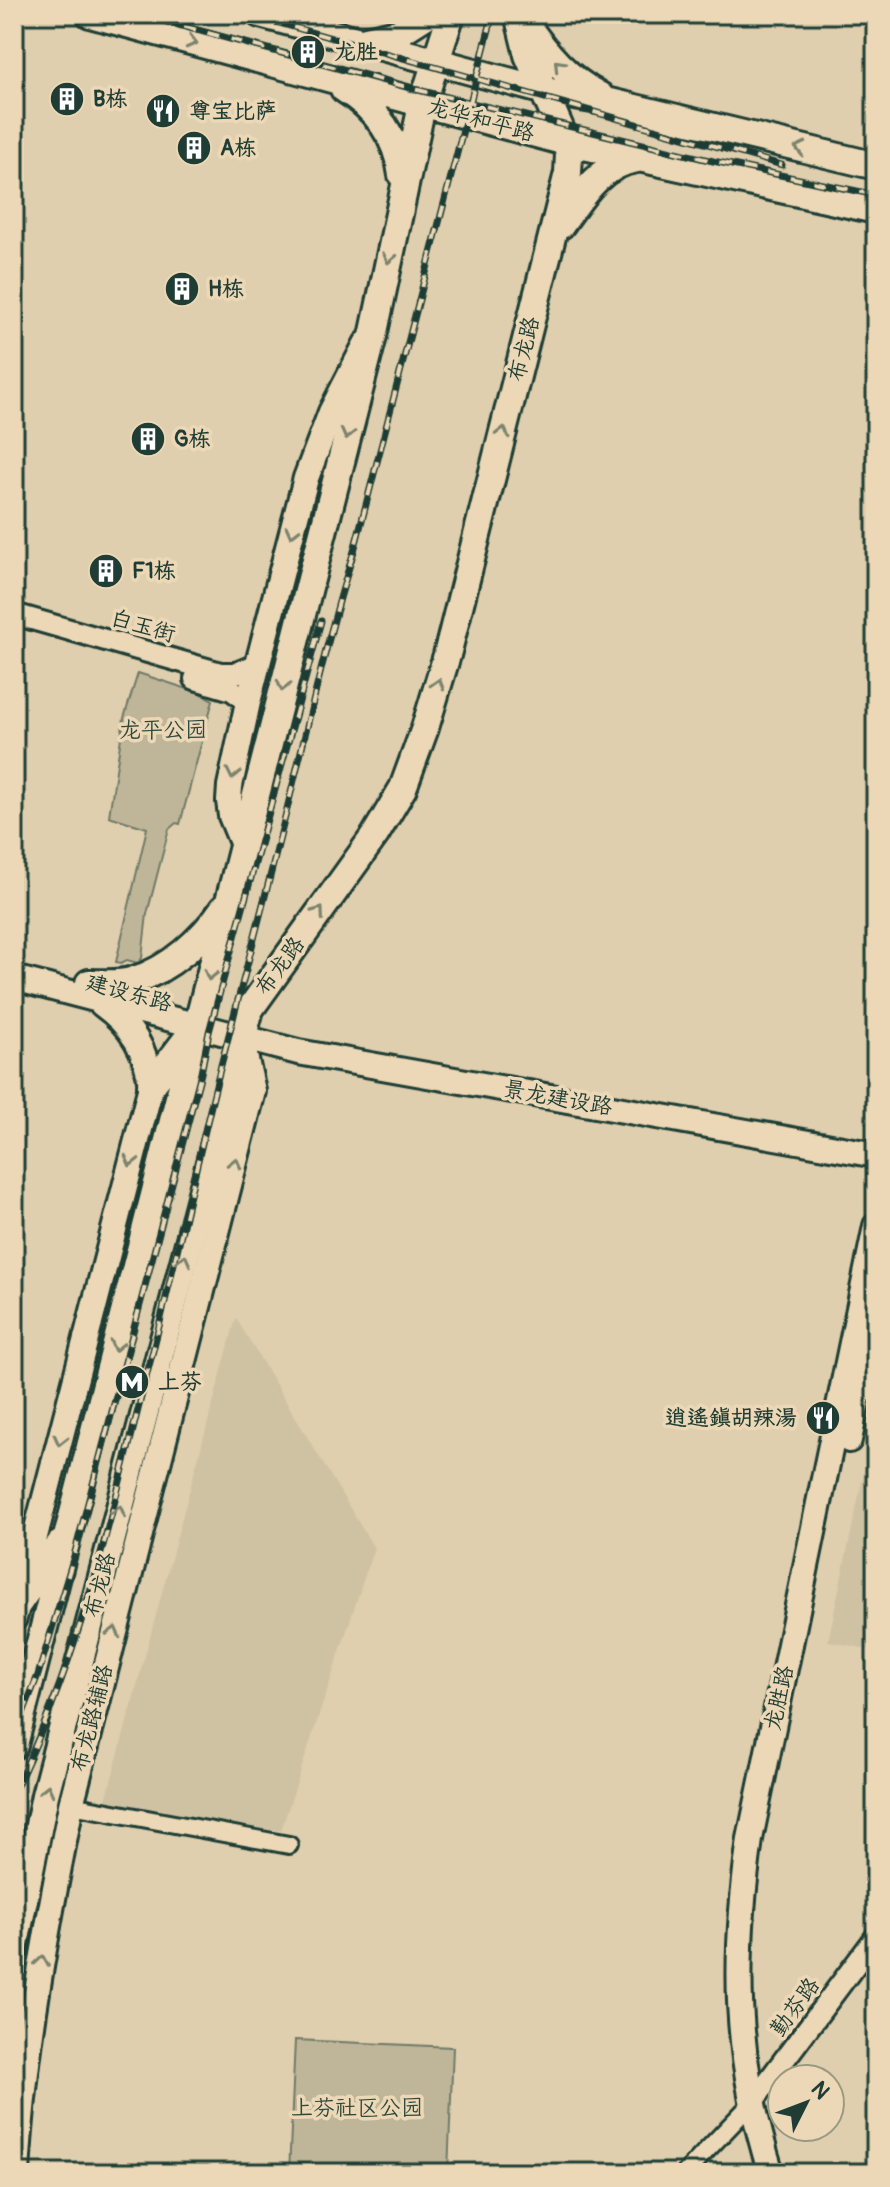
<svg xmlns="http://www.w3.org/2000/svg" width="890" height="2187" font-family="Pangolin,'LXGW WenKai TC',sans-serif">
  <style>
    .built { fill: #cfc2a3 }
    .green { fill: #bfb69a; stroke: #6f7a67; stroke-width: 2 }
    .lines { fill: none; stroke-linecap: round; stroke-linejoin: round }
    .minor-casing { stroke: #1f3d34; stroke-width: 22 }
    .tertiary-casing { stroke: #1f3d34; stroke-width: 26 }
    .secondary-casing { stroke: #1f3d34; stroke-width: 30 }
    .primary-casing { stroke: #1f3d34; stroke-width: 32 }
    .minor { stroke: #ecd8b6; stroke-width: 16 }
    .tertiary { stroke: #ecd8b6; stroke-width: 20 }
    .secondary { stroke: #ecd8b6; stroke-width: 24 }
    .primary { stroke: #ecd8b6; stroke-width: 26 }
    .rail-casing { stroke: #1f3d34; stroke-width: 7 }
    .rail { stroke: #ecd8b6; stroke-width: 4; stroke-dasharray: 12; stroke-linecap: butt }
    .oneway { stroke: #7b836e }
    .labels { text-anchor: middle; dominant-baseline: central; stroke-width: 7; stroke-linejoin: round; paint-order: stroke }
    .poi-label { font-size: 22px; font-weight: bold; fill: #1f3d34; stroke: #ecd8b6; text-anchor: start }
    .street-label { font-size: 22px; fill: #1f3d34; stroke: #ecd8b6 }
    .park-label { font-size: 22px; fill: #2f493e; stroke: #ecd8b6 }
  </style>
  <rect width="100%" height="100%" fill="#e0cfae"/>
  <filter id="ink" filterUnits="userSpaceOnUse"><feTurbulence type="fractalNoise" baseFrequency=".0125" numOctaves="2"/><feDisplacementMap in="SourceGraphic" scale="16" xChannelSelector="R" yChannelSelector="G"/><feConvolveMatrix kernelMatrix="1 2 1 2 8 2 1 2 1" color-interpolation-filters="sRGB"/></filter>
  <g filter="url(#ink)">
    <path class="built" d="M236,1318l138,230 -93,283 -178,-20z
      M876,1415v236l-48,-10z"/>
    <path class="green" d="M138,673l62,20 13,7 -33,124 -4,-1 -7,6 -22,85 -5,44 -4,5 -11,-3 -6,3 -5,-1 31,-134 -38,-12 15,-98z
      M295,2040l158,7 -5,126h-159z"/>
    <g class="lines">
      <g class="minor-casing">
        <path id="minor" d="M71,1805l218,40
          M685,2173l66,-69"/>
      </g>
      <g class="tertiary-casing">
        <path id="tertiary" d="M14,614l207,59h15l22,-9
          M195,679l37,11 16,12
          M751,2104l125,-167"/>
      </g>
      <g class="secondary-casing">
        <path id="secondary" d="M243,845l-12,-29 -2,-15 1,-15 18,-84 58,-224 25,-66 35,-68
          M14,978l284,74 578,103
          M849,1440l27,-129
          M14,1618l137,-532c-4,-36 -20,-61 -49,-82
          M17,2173c7,-124 30,-247 54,-368l182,-714 -12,-53
          M771,2173c-37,-117 -38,-214 -21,-334l126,-613"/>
      </g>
      <g class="primary-casing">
        <path id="primary" d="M90,14l476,128 310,68
          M260,14l285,77 65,11 266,64
          M526,24c20,30 42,55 74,72
          M366,40l32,-7 30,-19
          M344,89c33,20 53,48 58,86
          M561,225c20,-28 39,-61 76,-66
          M89,983c15,0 30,2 45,-3 35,-10 69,-41 89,-71
          M151,1086l39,-51
          M17,1605l43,-61
          M14,1745l360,-1413 48,-227 29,-91
          M14,1949l31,-154 205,-786 125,-174 28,-47 22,-60 22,-73 121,-482 1,-19 -3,-12 -38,-87 -10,-41"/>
      </g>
      <use href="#minor" class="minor"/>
      <use href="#tertiary" class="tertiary"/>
      <use href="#secondary" class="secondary"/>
      <use href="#primary" class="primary"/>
      <g class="rail-casing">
        <path id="rail" d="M138,14l276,75 299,72 163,34
          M247,14l535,151
          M14,1736l24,-61 36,-119 127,-483 8,-41 112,-411
          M14,1791c67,-134 98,-280 135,-425 25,-96 45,-193 69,-289 21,-82 43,-163 63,-244 24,-95 44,-189 73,-282l139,-537"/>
      </g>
      <use href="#rail" class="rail"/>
    </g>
    <defs><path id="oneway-chevron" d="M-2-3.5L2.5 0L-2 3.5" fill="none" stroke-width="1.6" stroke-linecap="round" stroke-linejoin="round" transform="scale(2)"/></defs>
    <g class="oneway">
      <use href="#oneway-chevron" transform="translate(192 42) rotate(15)"/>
      <use href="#oneway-chevron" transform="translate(559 65) rotate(-134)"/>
      <use href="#oneway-chevron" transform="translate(800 148) rotate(-167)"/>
      <use href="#oneway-chevron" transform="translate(389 258) rotate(102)"/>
      <use href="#oneway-chevron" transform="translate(503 432) rotate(-76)"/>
      <use href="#oneway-chevron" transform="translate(347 434) rotate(104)"/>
      <use href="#oneway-chevron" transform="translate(292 532) rotate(104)"/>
      <use href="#oneway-chevron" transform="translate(438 684) rotate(-73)"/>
      <use href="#oneway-chevron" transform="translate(283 686) rotate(104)"/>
      <use href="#oneway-chevron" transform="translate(233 774) rotate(102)"/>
      <use href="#oneway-chevron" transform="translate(319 912) rotate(-54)"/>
      <use href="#oneway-chevron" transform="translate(210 975) rotate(104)"/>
      <use href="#oneway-chevron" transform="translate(131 1161) rotate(104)"/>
      <use href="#oneway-chevron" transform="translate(235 1163) rotate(-76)"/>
      <use href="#oneway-chevron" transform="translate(184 1260) rotate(-76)"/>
      <use href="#oneway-chevron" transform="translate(116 1346) rotate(104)"/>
      <use href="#oneway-chevron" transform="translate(60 1440) rotate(104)"/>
      <use href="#oneway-chevron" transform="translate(119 1511) rotate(-76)"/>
      <use href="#oneway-chevron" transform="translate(114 1632) rotate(-76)"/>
      <use href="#oneway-chevron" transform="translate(47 1790) rotate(-76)"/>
      <use href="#oneway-chevron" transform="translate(42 1961) rotate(-81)"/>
    </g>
  </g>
  <defs>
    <g id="building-disc" transform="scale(1.8)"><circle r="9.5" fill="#1f3d34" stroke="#ecd8b6"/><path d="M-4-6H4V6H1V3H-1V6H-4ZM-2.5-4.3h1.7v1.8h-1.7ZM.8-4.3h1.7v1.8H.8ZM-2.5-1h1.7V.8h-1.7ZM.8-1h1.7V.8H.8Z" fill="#fff"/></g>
    <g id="restaurant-disc" transform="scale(1.8)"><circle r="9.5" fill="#1f3d34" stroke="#ecd8b6"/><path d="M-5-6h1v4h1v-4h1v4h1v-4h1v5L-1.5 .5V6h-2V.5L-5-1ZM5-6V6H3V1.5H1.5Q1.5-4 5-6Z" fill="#fff"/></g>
    <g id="metro-disc" transform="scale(1.8)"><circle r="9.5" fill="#1f3d34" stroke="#ecd8b6"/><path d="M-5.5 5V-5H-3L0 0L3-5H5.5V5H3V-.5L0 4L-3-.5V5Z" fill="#fff"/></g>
  </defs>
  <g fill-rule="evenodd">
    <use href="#building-disc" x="308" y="52"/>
    <use href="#building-disc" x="67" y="99"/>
    <use href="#restaurant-disc" x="163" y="111"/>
    <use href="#building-disc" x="194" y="148"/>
    <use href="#building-disc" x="182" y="289"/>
    <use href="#building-disc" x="148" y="439"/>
    <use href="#building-disc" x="106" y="571"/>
    <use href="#metro-disc" x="132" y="1382"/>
    <use href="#restaurant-disc" x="823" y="1418"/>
  </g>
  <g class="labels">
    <g class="poi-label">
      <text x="334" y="52">龙胜</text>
      <text x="93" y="99">B栋</text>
      <text x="189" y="111">尊宝比萨</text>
      <text x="220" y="148">A栋</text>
      <text x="208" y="289">H栋</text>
      <text x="174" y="439">G栋</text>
      <text x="132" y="571">F1栋</text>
      <text x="158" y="1382">上芬</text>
      <text x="797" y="1418" text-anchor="end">逍遙鎮胡辣湯</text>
    </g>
    <g class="street-label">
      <text transform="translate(481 120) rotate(15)">龙华和平路</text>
      <text transform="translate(524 349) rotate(-76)">布龙路</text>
      <text transform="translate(143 626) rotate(16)">白玉街</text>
      <text transform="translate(280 966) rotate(-54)">布龙路</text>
      <text transform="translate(129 993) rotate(15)">建设东路</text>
      <text transform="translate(558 1098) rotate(10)">景龙建设路</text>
      <text transform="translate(100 1585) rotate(-76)">布龙路</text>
      <text transform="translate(779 1698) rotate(-78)">龙胜路</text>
      <text transform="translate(92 1718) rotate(-76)">布龙路辅路</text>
      <text transform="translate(795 2007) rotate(-54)">勤芬路</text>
    </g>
    <g class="park-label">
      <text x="163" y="730">龙平公园</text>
      <text x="357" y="2108">上芬社区公园</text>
    </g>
  </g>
  <rect width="890" height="2187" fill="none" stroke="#ecd8b6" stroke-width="48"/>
  <rect x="24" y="24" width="842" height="2139" fill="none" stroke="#1f3d34" stroke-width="3" filter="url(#ink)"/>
  <g transform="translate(806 2103) rotate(48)"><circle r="38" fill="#ecd8b6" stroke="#9a9a82" stroke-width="2"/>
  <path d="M0-6L14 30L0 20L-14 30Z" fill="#1f3d34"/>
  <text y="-12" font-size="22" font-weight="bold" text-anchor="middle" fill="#1f3d34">N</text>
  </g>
</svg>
